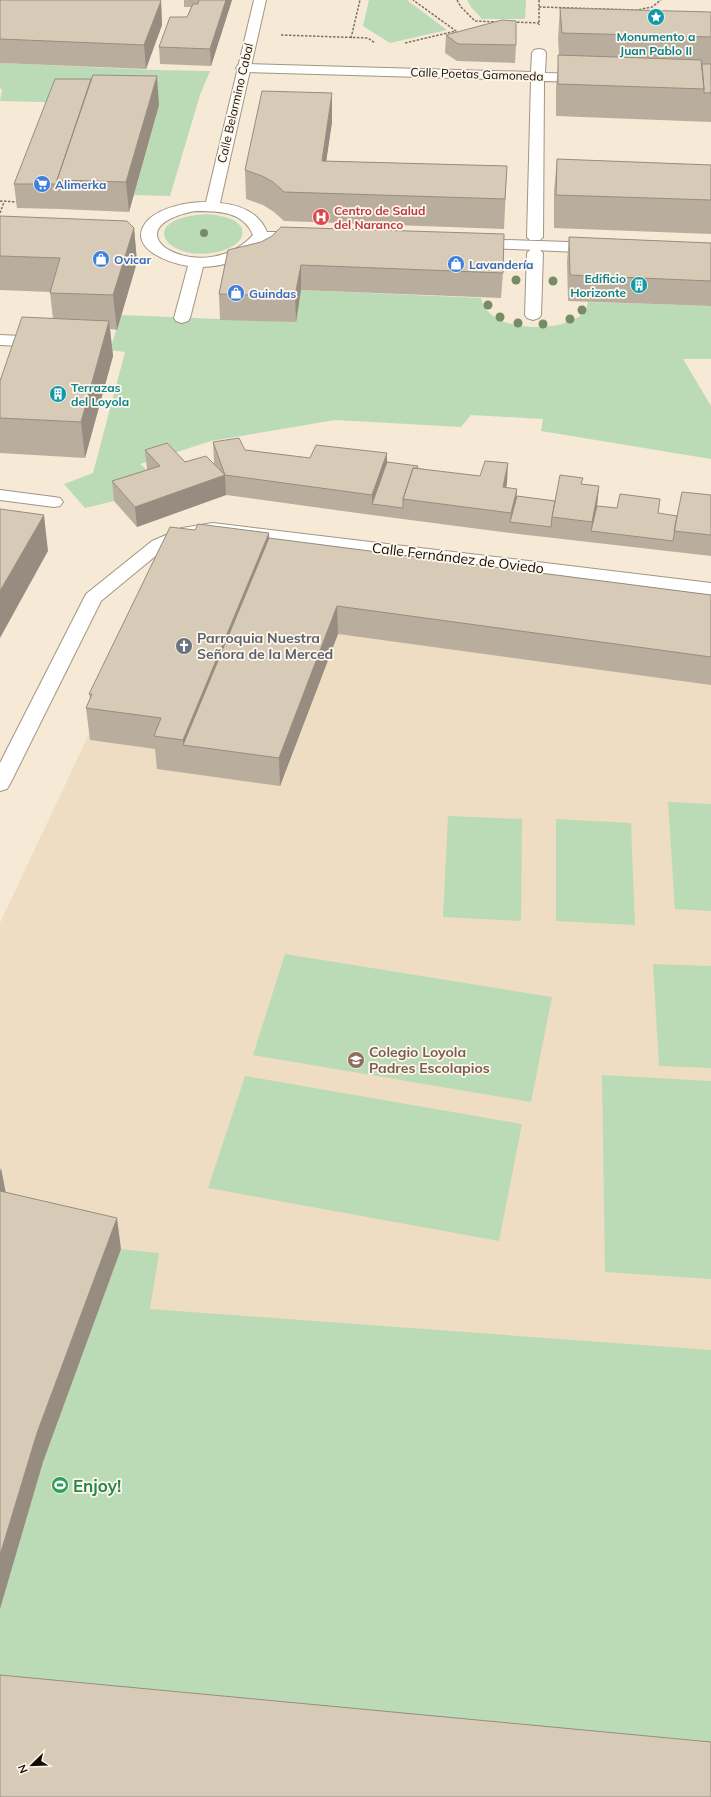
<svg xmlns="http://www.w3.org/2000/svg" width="711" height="1797" font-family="Mulish,sans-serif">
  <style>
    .built { fill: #eeddc3 }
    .green { fill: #bbdbb6 }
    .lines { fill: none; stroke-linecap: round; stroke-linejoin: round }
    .service-casing { stroke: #a29583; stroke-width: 2 }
    .pedestrian-casing { stroke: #a29583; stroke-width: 2 }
    .minor-casing { stroke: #a29583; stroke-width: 2 }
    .path { stroke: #7a7266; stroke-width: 1.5; stroke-dasharray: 2.5 1.5; stroke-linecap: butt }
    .service { fill: #fff; fill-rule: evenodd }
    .pedestrian { fill: #fff; fill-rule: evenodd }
    .minor { fill: #fff; fill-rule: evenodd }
    .tree { fill: #768d64 }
    .wall { fill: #b9ae9d }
    .shaded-wall { fill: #968d80 }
    .building { fill: #d7cab7; stroke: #968d80 }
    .labels { text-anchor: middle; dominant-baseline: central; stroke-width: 3.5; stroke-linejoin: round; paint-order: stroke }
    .far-culture-label { font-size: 12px; font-weight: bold; fill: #0d838f; stroke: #fff7eb }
    .far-street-label { font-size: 12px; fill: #110d07; stroke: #fff7eb }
    .far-shop-label { font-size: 12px; font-weight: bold; fill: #366cbe; stroke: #fff7eb; text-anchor: start }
    .far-health-label { font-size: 12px; font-weight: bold; fill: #be3a42; stroke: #fff7eb; text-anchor: start }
    .street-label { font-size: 14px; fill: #110d07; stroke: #fff7eb }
    .worship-label { font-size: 14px; font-weight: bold; fill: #5b616d; stroke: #fff7eb; text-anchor: start }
    .education-label { font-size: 14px; font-weight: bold; fill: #785e54; stroke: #fff7eb; text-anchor: start }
    .near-leisure-label { font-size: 17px; font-weight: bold; fill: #27864d; stroke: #fff7eb; text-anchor: start }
  </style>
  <rect width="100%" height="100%" fill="#f6e9d6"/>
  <path class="built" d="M172,558l539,64v1090l-622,-51 69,-408 -37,-4 -121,-51v-275z"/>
  <path class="green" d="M369,0h38l40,30 -57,13 -27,-17z
    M467,0h59l-1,19h-43l-11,-12z
    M0,63l155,7 55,1 -10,24 -30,101 -36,-1 25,-90 -159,-4 2,-11 -2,-2z
    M207,214c11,1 40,5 35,22 -2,6 -7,9 -13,12 -54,23 -103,-29 -22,-34z
    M301,290l180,8c6,31 62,34 86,24 8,-2 13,-6 19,-11l2,-9 123,4v53h-28l28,47v53l-170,-28 2,-12 -72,-4 -10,12 -126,-7 -124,21 -71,23 7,6 -33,31 -29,7 -21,-24 29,-11 32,-121 -15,-2 11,-35 174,7z
    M668,802l43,2v107l-36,-2z
    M448,816l74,3 -1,102 -78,-4z
    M556,819l75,4 4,102 -79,-4z
    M285,954l267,43 -21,105 -278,-47z
    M653,964l58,2v102l-52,-2z
    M602,1075l109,6v198l-106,-7z
    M245,1076l277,48 -23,117 -291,-53z
    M0,1198l121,51 38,4 -9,56 561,41v447h-711z"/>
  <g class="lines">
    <g class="service-casing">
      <path id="service" d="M0,335l45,2 6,2 2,3 -2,3 -6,2 -45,-2z"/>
    </g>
    <g class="pedestrian-casing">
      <path id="pedestrian" d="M539,49l5,1 2,3 -1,20 41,1 5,1 2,3 -2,3 -5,1 -42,-1 -1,156 -3,3h-10l-3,-3 4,-157 -288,-8 -5,-1 -2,-3 2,-3 5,-1 288,8 1,-19 2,-3z
        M535,248l5,2 3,3 -2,62 -2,3 -6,2 -6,-2 -2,-3 2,-62 3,-3z"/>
    </g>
    <g class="minor-casing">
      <path id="minor" d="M254,0h12l-46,203c20,2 39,9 47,29h35l5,2 3,3 -3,3 -5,2 -37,-1c-16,17 -38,25 -62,26l-13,51 -2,3 -6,2 -6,-2 -2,-3 14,-52c-20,-3 -64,-19 -40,-46 13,-13 40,-18 58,-18zM195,211c23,0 48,0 58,24 -50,55 -151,-5 -58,-24z
        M474,239l124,4 5,2 3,3 -3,3 -5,2 -129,-6 -3,-3 3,-3z
        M0,490l54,7 6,1 3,4 -3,4 -6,1 -54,-7z
        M213,523l498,60v12l-489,-62 -28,3 -30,13 -63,52 -91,183 -3,5 -7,2v-28l86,-169 66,-53 30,-13z"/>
    </g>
    <path class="path" d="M457,0l4,7 14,14 23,1
      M539,0v25
      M539,7l98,3 15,-3 9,-7
      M513,22l26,1
      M281,35l87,3 7,5
      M351,38l9,-38
      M405,43l51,-12 -43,-31
      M0,201l19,1
      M0,213l4,-11"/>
    <use href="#service" class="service"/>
    <use href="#pedestrian" class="pedestrian"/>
    <use href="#minor" class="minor"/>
  </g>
  <g class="tree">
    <circle cx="204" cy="233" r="4"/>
    <circle cx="516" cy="280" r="4.5"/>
    <circle cx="553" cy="281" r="4.5"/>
    <circle cx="488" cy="305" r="4.5"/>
    <circle cx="582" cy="310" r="4.5"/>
    <circle cx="500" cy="317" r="4.5"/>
    <circle cx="570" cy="319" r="4.5"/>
    <circle cx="518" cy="323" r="4.5"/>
    <circle cx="543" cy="324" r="4.5"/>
  </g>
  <path class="wall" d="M0,0l161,1 1,24 -16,44 -146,-6z
    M184,0h48l-21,66 -51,-2 -1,-17 28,-30 4,-10h-7z
    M560,8l151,4v110l-155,-6v-29l3,-32 -1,-16z
    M446,35l70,10 -1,18 -58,-2 -12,-8z
    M159,105l-30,107 -69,-3 -43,-1 -3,-24z
    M332,122l-6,39 181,5 -3,63 -220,-8 -10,-9 -11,-7 -17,-6 -1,-29z
    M557,159l154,6v69l-157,-6v-36z
    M0,216l134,12 3,34 -20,68 -7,-1 3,27 -28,102 -85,-5v-72l53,-62 -3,-27 -50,-2z
    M569,237l142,6v63l-143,-5 -1,-39z
    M228,250l275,23 -2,25 -200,-8 -5,32 -76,-2 -1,-26z
    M213,442l32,8 65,8 77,-5v9l31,4v2l89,15 -1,5 11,8 38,5 28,-17 16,2 -2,20 80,10 34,-21v61l-201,-23 -138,-18 -146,-20 -89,32 -23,-26 -2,-20 35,-11 -2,-20 40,12 29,2v-2z
    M195,530l74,8 442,57v90l-373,-51 -58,152 -123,-17 -2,-20 -65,-9 -4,-32 4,-10 -1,-4z"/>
  <path class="shaded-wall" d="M226,0h6l-21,66 -1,-17z
    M161,1l1,24 -16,44 -2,-24z
    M157,76l2,29 -30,107 -3,-30z
    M332,93v29l-10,68v-29z
    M134,228l3,34 -20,68 -4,-35z
    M301,265v25l-5,32 -1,-26z
    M109,321l4,35 -28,102 -4,-36z
    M387,453v20l-15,31v11v-20z
    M508,463l-1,20 -6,24 2,-20z
    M225,475l1,20 -89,32 -2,-20z
    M599,486l-2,20 -6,25 1,-9z
    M517,489l-1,20 -6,13 1,-9z
    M44,515l4,36 -48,87v-47z
    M269,533l1,32 -87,180v-5z
    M337,606l1,28 -58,152 -1,-28z
    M1,1168l6,31 -7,17v-45z
    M117,1218l4,31 -78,213 -43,147v-54l37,-122z"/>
  <path class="building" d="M0,0h160l1,1 -17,44 -144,-6z
    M199,0h27l-16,49 -51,-2 11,-30h17l6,-13h5z
    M560,8l151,4v25l-149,-4z
    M502,20l14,1v24l-58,-1 -12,-9z
    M558,55l143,5 3,29 -146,-5z
    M702,64h9v29h-7v-4z
    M93,75l64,1 -31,106 -69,-2z
    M55,79h36l-34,101v4h-43z
    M262,91l70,2 -10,68 185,5 -2,33 -221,-7 -11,-10 -11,-6 -17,-6z
    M557,159l154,6v35l-155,-5z
    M0,216l127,5 7,7 -21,67 -63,-2 10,-35 -60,-2z
    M281,227l223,7 -1,39 -202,-8 -6,31 -76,-2 9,-44 33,-8 11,-6z
    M569,237l142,6v38l-141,-6z
    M22,317l87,4 -28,101 -81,-4v-37z
    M239,438l6,12 65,8 6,-13 71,8 -15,42 -147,-20 -90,32 -23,-26 48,-15 -15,-16 22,-7 18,19 21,-6 19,19 -12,-33z
    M485,461l23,2 -5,24 14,2 -6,24 -108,-14 10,-31 67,8z
    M387,462l31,4 -1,2h-4l-10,31v9l-31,-4z
    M560,475l23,3 -2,6 18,2 -7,36 -40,-5z
    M682,492l29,3v40l-37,-4z
    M620,494l40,5 -2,14 19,3 -4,25 -82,-10 6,-25 20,2z
    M517,496l38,5 -3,16 -1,10 -41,-5z
    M0,509l44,6 -44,76z
    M198,524l71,9 -86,207 -29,-4 7,-18 -75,-10 6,-14h-3l81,-167 25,3z
    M269,538l442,57v62l-374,-51 -58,152 -96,-13z
    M0,1191l117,27 -80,215 -37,122z
    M0,1675l711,67v55h-711z"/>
  <defs>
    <g id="sight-disc" transform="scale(0.9)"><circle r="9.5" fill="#0f9aa8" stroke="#fff7eb"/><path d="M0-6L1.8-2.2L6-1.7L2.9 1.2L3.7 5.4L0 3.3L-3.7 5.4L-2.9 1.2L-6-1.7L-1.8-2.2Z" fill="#fff"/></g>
    <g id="supermarket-disc" transform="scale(0.9)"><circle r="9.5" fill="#3f7fe0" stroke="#fff7eb"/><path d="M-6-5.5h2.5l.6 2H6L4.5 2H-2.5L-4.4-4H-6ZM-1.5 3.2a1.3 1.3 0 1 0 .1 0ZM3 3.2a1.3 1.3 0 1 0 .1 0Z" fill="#fff"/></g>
    <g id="hospital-disc" transform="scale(0.9)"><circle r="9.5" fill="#e0444e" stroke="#fff7eb"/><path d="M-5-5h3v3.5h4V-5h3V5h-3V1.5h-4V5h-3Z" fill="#fff"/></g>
    <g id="shop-disc" transform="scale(0.9)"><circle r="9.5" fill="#3f7fe0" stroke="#fff7eb"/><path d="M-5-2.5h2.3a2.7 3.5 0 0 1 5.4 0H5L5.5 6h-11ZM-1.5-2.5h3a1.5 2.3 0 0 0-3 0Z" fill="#fff"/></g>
    <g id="building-disc" transform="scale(0.9)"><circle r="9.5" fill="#0f9aa8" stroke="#fff7eb"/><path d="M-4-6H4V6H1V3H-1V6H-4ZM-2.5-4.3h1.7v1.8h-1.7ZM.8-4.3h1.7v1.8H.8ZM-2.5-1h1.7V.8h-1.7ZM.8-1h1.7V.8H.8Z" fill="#fff"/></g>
    <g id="church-disc" transform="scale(0.9)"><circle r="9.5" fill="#6b7280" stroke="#fff7eb"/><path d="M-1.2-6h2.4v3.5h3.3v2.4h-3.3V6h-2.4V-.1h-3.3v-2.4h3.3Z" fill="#fff"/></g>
    <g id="school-disc" transform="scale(0.9)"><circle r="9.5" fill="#8d6e63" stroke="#fff7eb"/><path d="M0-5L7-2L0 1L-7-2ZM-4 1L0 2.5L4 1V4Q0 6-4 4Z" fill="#fff"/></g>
    <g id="stadium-disc" transform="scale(0.9)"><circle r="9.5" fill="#2e9e5b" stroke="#fff7eb"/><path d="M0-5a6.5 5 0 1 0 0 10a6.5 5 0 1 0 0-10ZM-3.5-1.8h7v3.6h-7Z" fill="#fff"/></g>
  </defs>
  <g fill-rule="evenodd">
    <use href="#sight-disc" x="656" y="17"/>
    <use href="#supermarket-disc" x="42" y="184"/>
    <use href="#hospital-disc" x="321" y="217"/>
    <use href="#shop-disc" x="101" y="259"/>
    <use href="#shop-disc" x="456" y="264"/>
    <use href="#building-disc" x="639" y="285"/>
    <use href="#shop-disc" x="236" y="293"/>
    <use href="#building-disc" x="58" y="394"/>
    <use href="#church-disc" x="184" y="646"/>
    <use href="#school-disc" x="356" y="1060"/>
    <use href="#stadium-disc" x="60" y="1485"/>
  </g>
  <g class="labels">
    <g class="far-culture-label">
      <text x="656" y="36">Monumento a<tspan x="656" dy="14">Juan Pablo II</tspan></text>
      <text x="626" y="278" text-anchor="end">Edificio<tspan x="626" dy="14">Horizonte</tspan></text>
      <text x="71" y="387" text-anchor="start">Terrazas<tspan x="71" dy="14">del Loyola</tspan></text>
    </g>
    <g class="far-street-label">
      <text transform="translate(477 74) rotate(2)">Calle Poetas Gamoneda</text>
      <text transform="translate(235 103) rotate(-77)">Calle Belarmino Cabal</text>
    </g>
    <g class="far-shop-label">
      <text x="55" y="184">Alimerka</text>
      <text x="114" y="259">Ovicar</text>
      <text x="469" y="264">Lavandería</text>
      <text x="249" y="293">Guindas</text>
    </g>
    <g class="far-health-label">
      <text x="334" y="210">Centro de Salud<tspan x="334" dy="14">del Naranco</tspan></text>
    </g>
    <g class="street-label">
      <text transform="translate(458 558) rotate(7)">Calle Fernández de Oviedo</text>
    </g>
    <g class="worship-label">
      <text x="197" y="638">Parroquia Nuestra<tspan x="197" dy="16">Señora de la Merced</tspan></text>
    </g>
    <g class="education-label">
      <text x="369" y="1052">Colegio Loyola<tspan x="369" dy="16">Padres Escolapios</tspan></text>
    </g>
    <g class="near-leisure-label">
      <text x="73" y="1485">Enjoy!</text>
    </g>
  </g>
  <g transform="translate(32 1765) rotate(247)" stroke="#fff7eb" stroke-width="3" paint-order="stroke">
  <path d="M0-3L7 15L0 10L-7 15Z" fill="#110d07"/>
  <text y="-6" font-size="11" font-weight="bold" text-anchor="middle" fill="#110d07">N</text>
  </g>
</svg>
